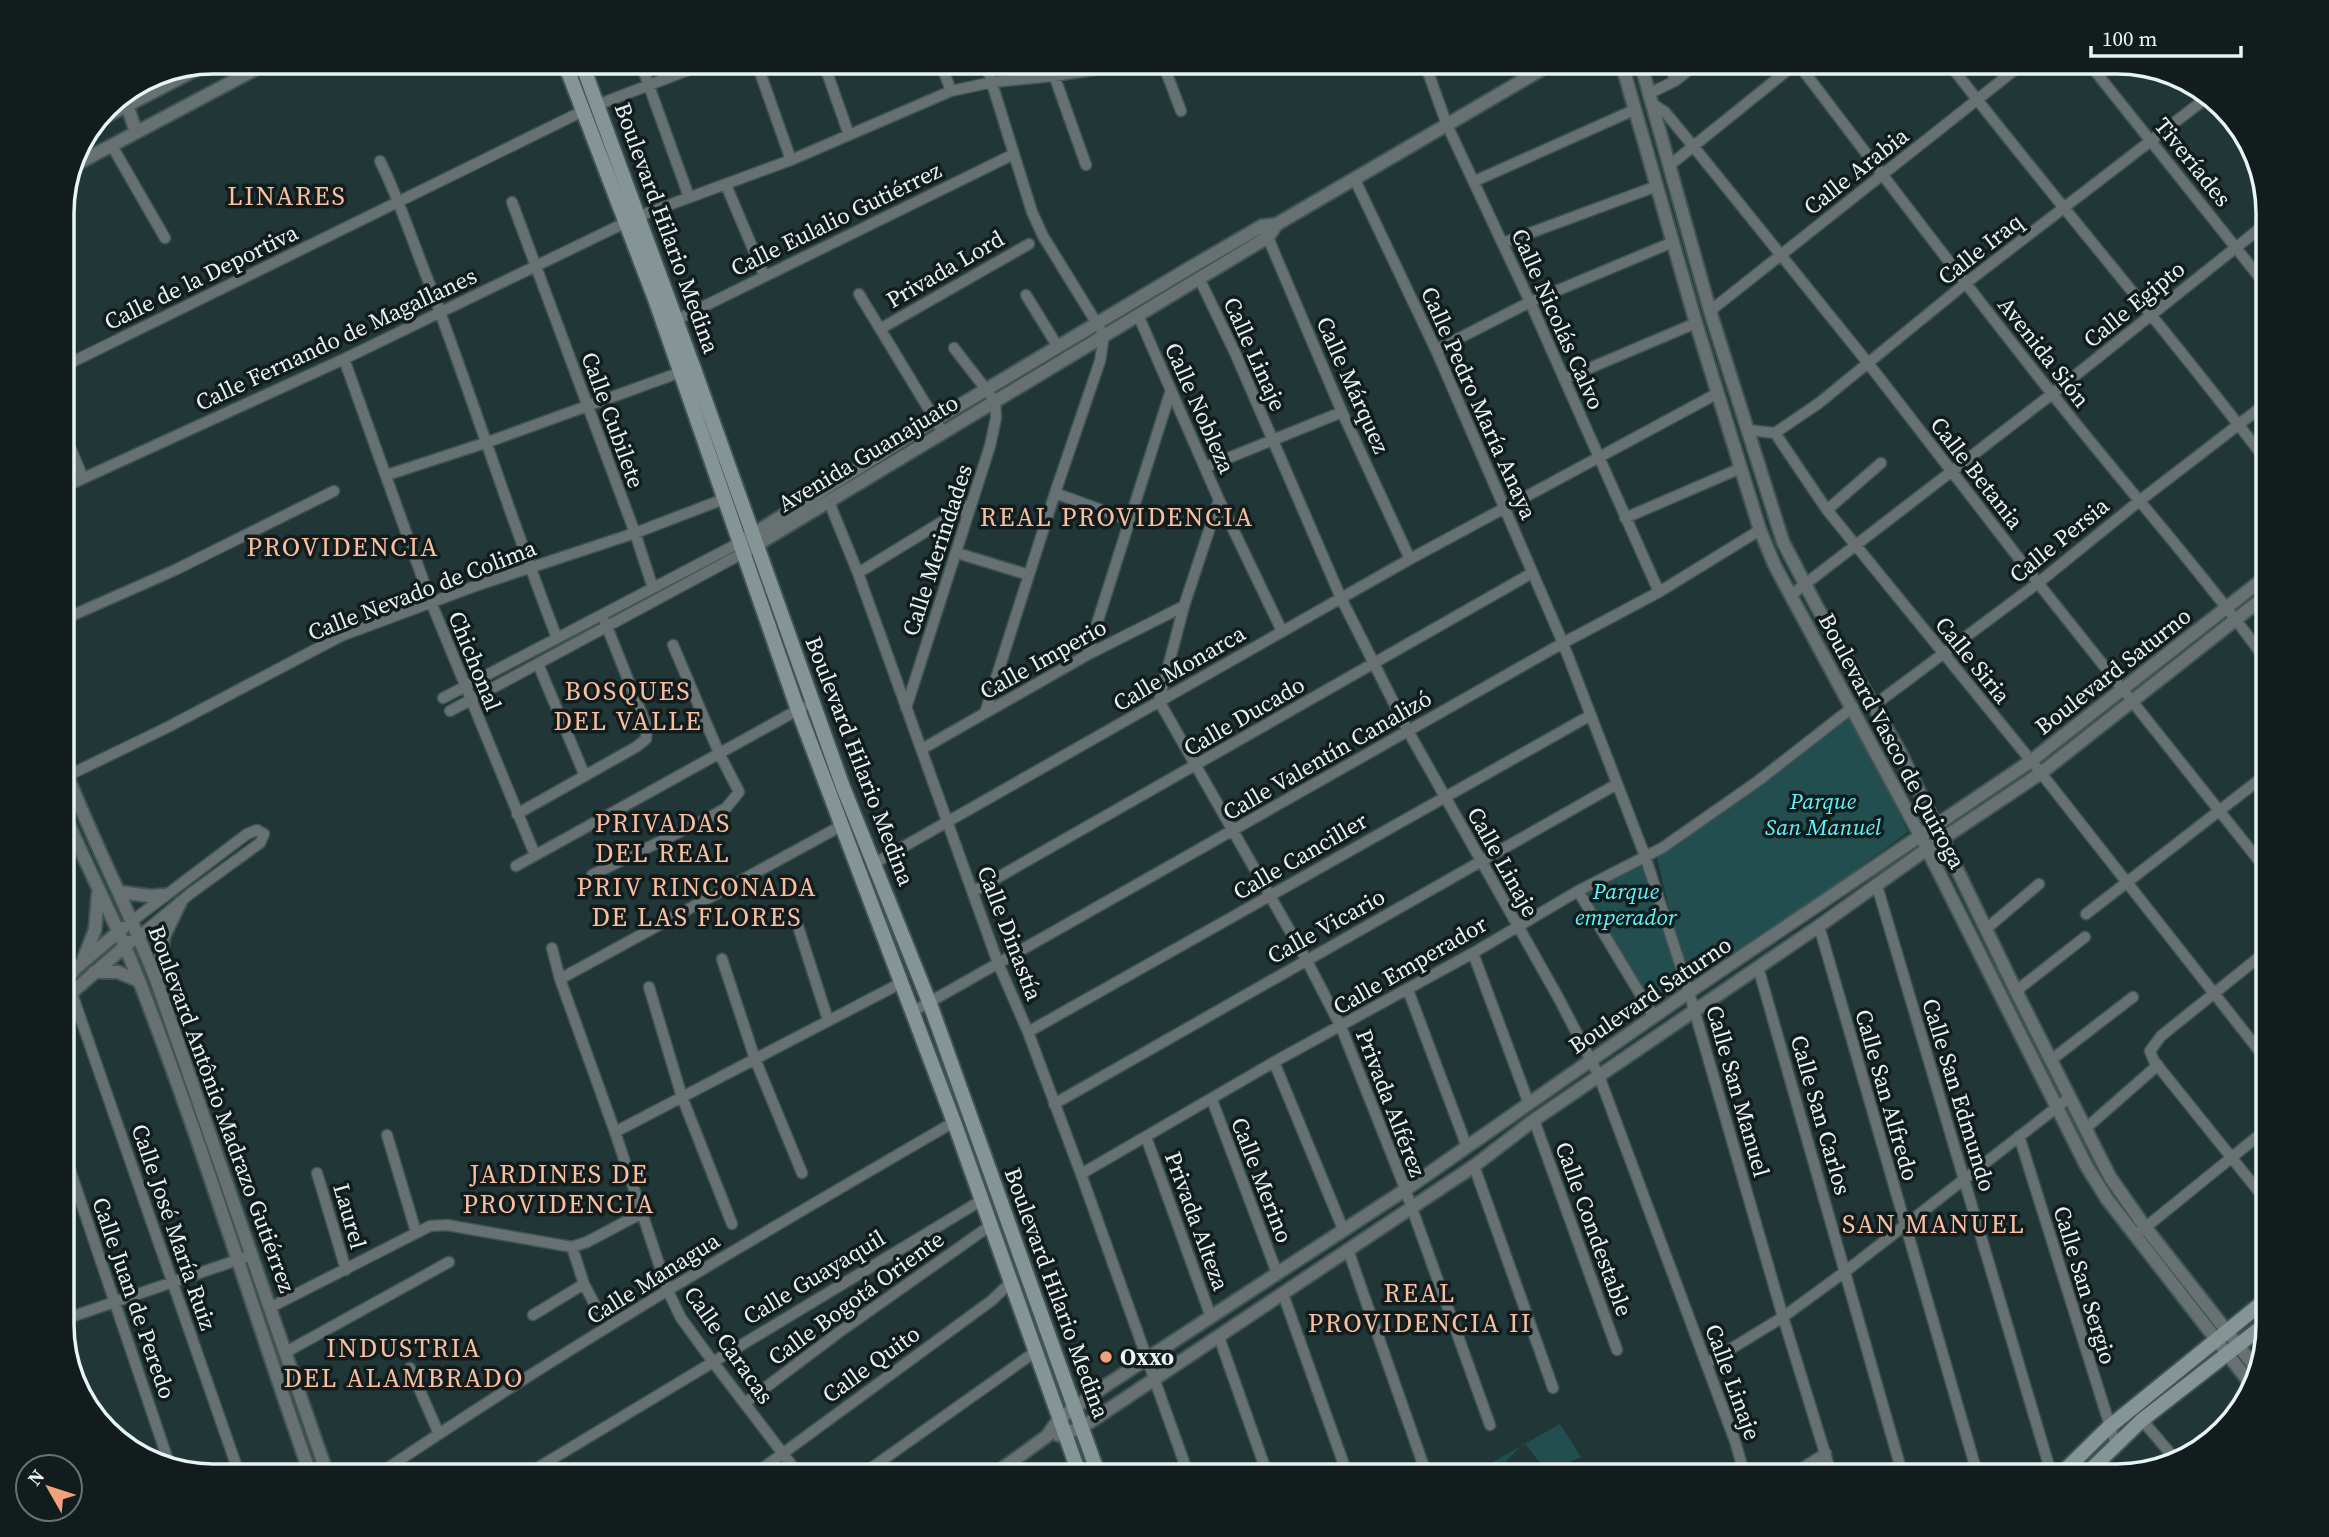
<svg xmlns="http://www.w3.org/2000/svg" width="2329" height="1537" font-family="'Source Serif 4',serif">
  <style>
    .park { fill: #224e4f }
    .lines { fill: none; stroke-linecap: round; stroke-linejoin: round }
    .minor-casing { stroke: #415455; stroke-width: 13 }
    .tertiary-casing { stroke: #415455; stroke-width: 16 }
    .secondary-casing { stroke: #415455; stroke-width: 18 }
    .minor { stroke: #677172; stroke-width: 10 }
    .tertiary { stroke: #677172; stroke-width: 12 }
    .secondary { stroke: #859595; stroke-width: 14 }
    .poi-dot { fill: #f0a279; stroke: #131c1c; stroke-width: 2.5 }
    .labels { text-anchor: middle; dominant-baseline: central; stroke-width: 7; stroke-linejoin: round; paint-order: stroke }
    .street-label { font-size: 23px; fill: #e7f3f4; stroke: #131c1c }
    .park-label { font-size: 23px; font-style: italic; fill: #5df4fa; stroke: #131c1c }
    .poi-label { font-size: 23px; font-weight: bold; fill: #e7f3f4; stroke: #131c1c; text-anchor: start }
    .quarter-label { font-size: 26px; letter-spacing: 2px; fill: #fabfa0; stroke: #131c1c }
    .rim { fill: none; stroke: #e7f3f4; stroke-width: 3.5 }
  </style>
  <rect width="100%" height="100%" fill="#213637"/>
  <path class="park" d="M1851,713l57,119 -254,185 -76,-126 67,-35 41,123 -29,-121z
    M1560,1424l21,33c-39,17 -30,18 -57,-14l-32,33h-24z"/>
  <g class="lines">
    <g class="minor-casing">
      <path id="minor" d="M640,61l49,136
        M756,61l35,99
        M823,61l26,74
        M940,61l11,30
        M985,61l47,151 11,24 61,99 -4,26 -45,132 -70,220
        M1049,61l37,104
        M1162,61l19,50
        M1424,61l23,64 83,177 129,290
        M1669,61l6,20
        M1796,61c89,117 177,234 269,349 68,85 140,166 203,253
        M1947,61c105,136 217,265 321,402
        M2087,61l181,227
        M160,72l4,14
        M1648,94l27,-13 25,-20
        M1651,103l14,9 28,34 175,217 170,220 230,289
        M597,105l115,-44
        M112,146l53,92
        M380,161c18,36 31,76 46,114 46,120 84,243 131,363
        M1670,165l129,-104
        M1355,180l81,170 127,293 82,213 44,136 94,325 49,159
        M1475,181l159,-71
        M726,185l38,90
        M512,202l123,331 18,55
        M1266,233l76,179 68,147
        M1503,243l154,-57
        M1199,278l37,77 105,243 67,133 150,266 41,79 136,365 10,35
        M859,294l83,137
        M1026,295l32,52
        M1710,311l316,-250
        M1138,315l81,185 63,131
        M676,320l338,-166
        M880,329l149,-85
        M1436,350l94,-48 143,-60
        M344,359l87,243 104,253
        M62,367l521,-256
        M1564,379l132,-56
        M62,428l21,50
        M1747,430l28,3 52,77 214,263 227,289
        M1775,433l44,-30 147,-120 243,-187
        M1206,467l136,-55
        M387,475l101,-33 193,-70
        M62,488l282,-129 295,-143 152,-56 160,-69 42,-9 61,-6 99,-15
        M1055,493l74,27
        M1219,500l-35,106 -25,95 147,258 35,68 60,151 89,247
        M829,502l29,71 140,390 30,69 53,142 108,302
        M1827,510l54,-47
        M1625,518l116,-50
        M957,553l72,22
        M858,573l113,-69
        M1791,595l261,-201 216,-172
        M62,620l113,-50 159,-79
        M1087,655l84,-265
        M538,664l47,112
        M443,698l296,-155
        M1873,706l165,-123 100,-81 130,-100
        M906,708l84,-262 6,-28 -1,-17 -41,-53
        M450,711l293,-158
        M922,749l165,-94 97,-49
        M67,776l101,-49 173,-91 137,-51 157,-52 89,-34
        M517,814l119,-67 10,-8 1,-12 -42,-105
        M873,864l537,-305 308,-166
        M516,866l287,-159
        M592,875l120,-59 14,-8 13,-16 -20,-39 -46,-108
        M1877,886l175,590
        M974,891l558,-318
        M1578,891l76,126
        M2086,914l182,-141
        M795,917l33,103
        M132,921l115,-87 10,-4 7,4 -4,9 -69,50 -52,43
        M1819,926l159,550
        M1986,929l53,-45
        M552,948l8,31 55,153 53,159 13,27 32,44 87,114
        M2268,950l-107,86 -11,15 4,10 114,142
        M1473,953l56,151
        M722,959l33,100 47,114
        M1758,967l145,509
        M560,979l281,-153
        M649,987l33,110 50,127
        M1408,990l59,157
        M71,991l169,485
        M2016,991l69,-54
        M912,1012l651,-369 96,-51 101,-62
        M1028,1032l563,-317
        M2051,1060l82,-63
        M1274,1062l69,167
        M1212,1100l65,173
        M1054,1104l563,-320
        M1534,1120l83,230
        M2085,1129l73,-64
        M615,1132l286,-149
        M387,1135l29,97
        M2019,1136l97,309
        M1146,1137l65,180
        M62,1146l107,317
        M1474,1166l79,222
        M317,1173l29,97
        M1081,1174l193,-112 199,-109 105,-62 84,-43 96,-67 95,-74
        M2141,1231l127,-103
        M572,1247l12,37 13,25
        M1348,1250l76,217
        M1283,1294l65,182
        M271,1307l159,-81 17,-1 125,22 15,-5 55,-29
        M533,1315l51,-31
        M62,1320l190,-65
        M1219,1337l49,139
        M286,1352l163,-90
        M1706,1364l77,-47 63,-46 224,-174
        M410,1368l29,66
        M745,1403l93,-70 153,-108
        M2142,1420l34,40
        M376,1476c187,-127 383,-241 578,-354
        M524,1476l458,-276
        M752,1476l239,-175 20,-19
        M860,1476l175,-124
        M1790,1476l36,-23"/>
    </g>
    <g class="tertiary-casing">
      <path id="tertiary" d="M1621,61l75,262 64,207 15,36 145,269 167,332 20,32 143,184
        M1640,61l70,250 73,231 34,65 83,145 116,239 94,186 35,50 110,140
        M127,105l9,27
        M93,123l120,-62
        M71,167l200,-106
        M739,543l196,-123 258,-154 69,-40 15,-2 279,-163
        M743,553l525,-316 9,-13
        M62,762c28,74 66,145 95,220l171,494
        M62,808c24,58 55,115 78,175 63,162 113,329 171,493
        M119,892l31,4 15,-1
        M84,958l11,-28 3,-36
        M94,972h24l21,9
        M157,978l7,-42 16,-33
        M62,984l14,-16 47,-40
        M62,1001l68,-59
        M1058,1435l23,-7 393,-262 60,-46 285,-194 108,-77 114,-76 227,-179
        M992,1476l55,-40 12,-17 46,-33 300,-196 284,-198 342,-231 237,-186"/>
    </g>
    <g class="secondary-casing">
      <path id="secondary" d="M564,61l91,238 143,411 156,412 126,354
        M581,61l113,308 149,418 87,217 169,472
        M2059,1476l50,-49 159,-129
        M2084,1476l58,-56 126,-98"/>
    </g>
    <use href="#minor" class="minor"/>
    <use href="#tertiary" class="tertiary"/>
    <use href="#secondary" class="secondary"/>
  </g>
  <circle class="poi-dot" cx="1106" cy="1357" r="7"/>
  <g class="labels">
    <g class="street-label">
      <text transform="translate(2193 162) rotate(51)">Tiveríades</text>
      <text transform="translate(1856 171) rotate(-38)">Calle Arabia</text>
      <text transform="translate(836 219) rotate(-26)">Calle Eulalio Gutiérrez</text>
      <text transform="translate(667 228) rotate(70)">Boulevard Hilario Medina</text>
      <text transform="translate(1980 249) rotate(-38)">Calle Iraq</text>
      <text transform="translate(945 269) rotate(-30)">Privada Lord</text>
      <text transform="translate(201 277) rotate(-26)">Calle de la Deportiva</text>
      <text transform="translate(2134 304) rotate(-39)">Calle Egipto</text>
      <text transform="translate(1558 319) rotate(66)">Calle Nicolás Calvo</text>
      <text transform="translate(336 339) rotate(-25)">Calle Fernando de Magallanes</text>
      <text transform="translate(2044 352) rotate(52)">Avenida Sión</text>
      <text transform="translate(1255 354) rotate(66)">Calle Linaje</text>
      <text transform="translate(1353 385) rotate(66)">Calle Márquez</text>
      <text transform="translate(1479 403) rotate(66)">Calle Pedro María Anaya</text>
      <text transform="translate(1200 408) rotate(66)">Calle Nobleza</text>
      <text transform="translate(613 420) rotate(70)">Calle Cubilete</text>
      <text transform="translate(868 453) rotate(-31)">Avenida Guanajuato</text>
      <text transform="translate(1977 473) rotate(52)">Calle Betania</text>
      <text transform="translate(2059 540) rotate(-39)">Calle Persia</text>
      <text transform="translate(937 550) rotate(-72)">Calle Merindades</text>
      <text transform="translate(422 590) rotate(-21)">Calle Nevado de Colima</text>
      <text transform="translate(1043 659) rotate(-29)">Calle Imperio</text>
      <text transform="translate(1973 660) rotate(51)">Calle Siria</text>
      <text transform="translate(475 661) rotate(68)">Chichonal</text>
      <text transform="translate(1179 668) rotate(-30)">Calle Monarca</text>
      <text transform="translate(2113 671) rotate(-38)">Boulevard Saturno</text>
      <text transform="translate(1244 716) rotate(-30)">Calle Ducado</text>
      <text transform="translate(1892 741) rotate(62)">Boulevard Vasco de Quiroga</text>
      <text transform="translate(1327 755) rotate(-30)">Calle Valentín Canalizó</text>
      <text transform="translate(860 761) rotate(69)">Boulevard Hilario Medina</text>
      <text transform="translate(1300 856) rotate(-30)">Calle Canciller</text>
      <text transform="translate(1503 862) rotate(61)">Calle Linaje</text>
      <text transform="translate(1326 926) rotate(-29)">Calle Vicario</text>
      <text transform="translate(1010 933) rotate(69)">Calle Dinastía</text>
      <text transform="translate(1410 965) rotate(-30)">Calle Emperador</text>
      <text transform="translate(1650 995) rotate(-34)">Boulevard Saturno</text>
      <text transform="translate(1738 1091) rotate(74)">Calle San Manuel</text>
      <text transform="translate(1887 1095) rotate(74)">Calle San Alfredo</text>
      <text transform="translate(1959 1095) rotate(73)">Calle San Edmundo</text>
      <text transform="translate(1391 1103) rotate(69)">Privada Alférez</text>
      <text transform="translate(222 1109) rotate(70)">Boulevard Antônio Madrazo Gutiérrez</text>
      <text transform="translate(1821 1115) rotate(74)">Calle San Carlos</text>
      <text transform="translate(1262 1180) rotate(69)">Calle Merino</text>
      <text transform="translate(350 1216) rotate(74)">Laurel</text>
      <text transform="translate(1197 1221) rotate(70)">Privada Alteza</text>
      <text transform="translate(174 1227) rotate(71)">Calle José María Ruiz</text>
      <text transform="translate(1594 1229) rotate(70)">Calle Condestable</text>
      <text transform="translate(814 1277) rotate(-31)">Calle Guayaquil</text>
      <text transform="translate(653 1278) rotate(-32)">Calle Managua</text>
      <text transform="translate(2085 1285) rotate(73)">Calle San Sergio</text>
      <text transform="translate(1057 1293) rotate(70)">Boulevard Hilario Medina</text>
      <text transform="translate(134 1298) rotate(71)">Calle Juan de Peredo</text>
      <text transform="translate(856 1298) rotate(-36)">Calle Bogotá Oriente</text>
      <text transform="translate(729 1345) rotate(55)">Calle Caracas</text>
      <text transform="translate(871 1364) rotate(-36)">Calle Quito</text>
      <text transform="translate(1733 1382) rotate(70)">Calle Linaje</text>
    </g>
    <g class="park-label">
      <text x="1823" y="801">Parque<tspan x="1823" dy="26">San Manuel</tspan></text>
      <text x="1626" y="891">Parque<tspan x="1626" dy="26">emperador</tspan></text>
    </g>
    <g class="poi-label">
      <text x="1120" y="1357">Oxxo</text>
    </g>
    <g class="quarter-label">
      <text x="287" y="196">LINARES</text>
      <text x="1117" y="517">REAL PROVIDENCIA</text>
      <text x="343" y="547">PROVIDENCIA</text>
      <text x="628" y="691">BOSQUES<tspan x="628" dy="30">DEL VALLE</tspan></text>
      <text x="663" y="823">PRIVADAS<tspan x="663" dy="30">DEL REAL</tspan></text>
      <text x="697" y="887">PRIV RINCONADA<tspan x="697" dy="30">DE LAS FLORES</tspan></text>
      <text x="559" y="1174">JARDINES DE<tspan x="559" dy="30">PROVIDENCIA</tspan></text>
      <text x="1934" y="1224">SAN MANUEL</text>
      <text x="1420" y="1293">REAL<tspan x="1420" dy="30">PROVIDENCIA II</tspan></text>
      <text x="404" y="1348">INDUSTRIA<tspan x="404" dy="30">DEL ALAMBRADO</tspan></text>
    </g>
  </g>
  <path d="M0 0H2329V1537H0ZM213 74H2117A139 139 0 0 1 2256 213V1325A139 139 0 0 1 2117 1464H213A139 139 0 0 1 74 1325V213A139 139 0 0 1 213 74Z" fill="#131c1c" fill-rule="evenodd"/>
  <path class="rim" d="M213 74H2117A139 139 0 0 1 2256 213V1325A139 139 0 0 1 2117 1464H213A139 139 0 0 1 74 1325V213A139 139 0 0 1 213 74Z"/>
  <g transform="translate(49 1488) rotate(309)"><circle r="33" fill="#131c1c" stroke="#687272" stroke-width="2"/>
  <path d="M0-5L12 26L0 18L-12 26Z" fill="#f0a279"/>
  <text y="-10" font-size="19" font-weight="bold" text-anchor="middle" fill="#e7f3f4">N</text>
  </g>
  <path d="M2091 46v10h150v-10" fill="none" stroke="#e7f3f4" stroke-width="3.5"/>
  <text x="2102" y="46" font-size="21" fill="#e7f3f4" stroke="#131c1c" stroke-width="5" paint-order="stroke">100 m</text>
</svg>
